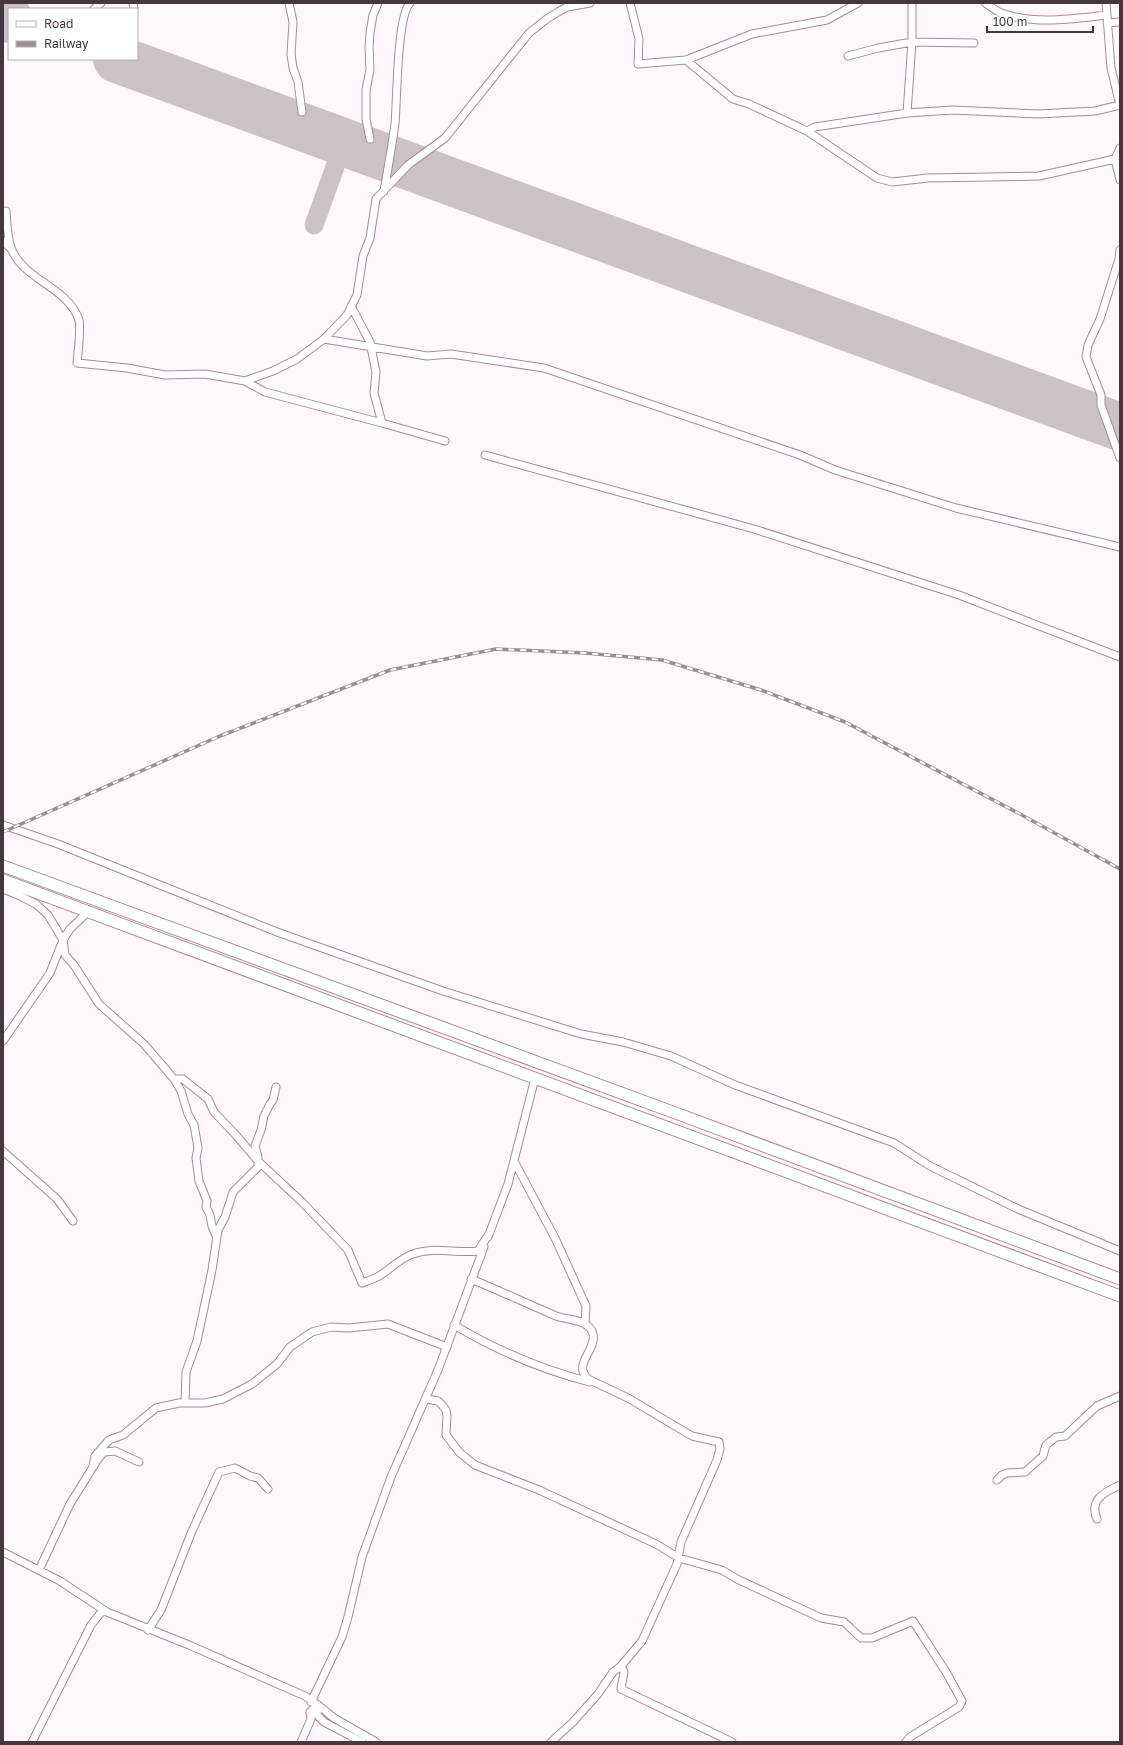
<svg xmlns="http://www.w3.org/2000/svg" width="1123" height="1745" font-family="'Golos Text',sans-serif">
  <style>
    .lines { fill: none; stroke-linecap: round; stroke-linejoin: round }
    .taxiway { stroke: #cbc2c8; stroke-width: 19 }
    .runway { stroke: #cbc2c8; stroke-width: 48 }
    .minor-casing { stroke: #a7899e; stroke-width: 9 }
    .trunk-casing { stroke: #a7899e; stroke-width: 13 }
    .minor { stroke: #fff; stroke-width: 7 }
    .trunk { stroke: #fff; stroke-width: 11 }
    .rail-casing { stroke: #988e94; stroke-width: 3.5 }
    .rail { stroke: #fff; stroke-width: 2; stroke-dasharray: 6; stroke-linecap: butt }
  </style>
  <rect width="100%" height="100%" fill="#fef7fb"/>
  <g class="lines">
    <path class="taxiway" d="M314,225l30,-83"/>
    <path class="runway" d="M3,17l6,2
      M117,59l1003,368"/>
    <g class="minor-casing">
      <path id="minor" d="M133,3l1,6
        M289,3l4,19 -2,32 2,14 5,14 4,30
        M630,3l9,36 -1,25 48,-4 66,-26 75,-14 31,-17
        M912,3v39l-5,71 46,-3 85,4 57,-3 25,-6
        M985,3c5,3 10,7 16,10 33,12 71,6 106,2
        M1106,3l5,65 9,37
        M94,9l7,-6
        M1107,23l13,-1
        M848,56l30,-8 34,-6 62,1
        M686,60l47,39 16,5 58,27 70,47 15,4 36,-4 111,-2 76,-17
        M807,131l8,-4 92,-14
        M370,139l-4,-20v-29l4,-20 -1,-23 1,-14 3,-18 5,-12
        M1120,148l-5,11 5,21
        M384,191c4,-23 8,-45 11,-67 2,-23 2,-108 15,-121
        M6,211c1,12 1,28 6,39 13,31 56,37 67,70 2,7 -1,33 -2,43l50,5 38,7 40,-1 40,7 28,-10 24,-12 27,-20 23,-24 10,-20 6,-39 7,-18 6,-39 32,-34 37,-27 84,-105 19,-15 10,-6 9,-5 23,-4
        M3,241l9,9
        M1120,250l-1,9 -19,60 -12,26 -2,12 15,38v10l19,53
        M351,306l19,36 6,30 -2,21 8,30 63,18
        M324,339l103,17 24,-2 93,14 256,87 35,15 121,38 164,39
        M245,381l20,11 117,31
        M485,455l269,74 205,66 161,62
        M3,825l55,19 219,88 166,59 138,43 42,8 48,14 64,29 159,58 36,23 88,43 102,42
        M3,889l15,6 18,9 12,11 15,25 2,15 9,10 25,39 45,40 30,35h9l25,20 6,13 21,22 23,27 44,41 46,48 14,33c5,-2 12,-4 17,-7 12,-7 21,-18 34,-22 21,-8 43,0 65,-3l11,-17
        M3,1041l47,-68 13,-33 7,-11 18,-17
        M174,1079l7,12 7,23 6,11 4,23 -2,10 3,23 8,20 -1,6 4,8 2,11 4,10
        M3,1151l54,48 16,22
        M514,1161l41,77 31,68 -1,18
        M488,1237l20,-53 27,-106
        M471,1279c29,12 57,25 85,37 9,3 19,3 27,7 4,2 9,6 10,11 4,16 -21,30 -5,45l40,19 64,38 27,6 1,7 -3,11 -36,82 -4,22 -35,77 -21,25 -8,6 -15,22 -25,28 -22,20
        M454,1325c42,25 89,45 136,57
        M427,1399l11,2 4,4 4,5 1,6 -1,19 14,18 15,12 64,25 117,54 23,14 43,12 15,9 84,39 23,4 17,16h11l41,-17 33,51 16,29 -3,6 -49,30 -4,5
        M185,1403l1,-31 11,-31 15,-71 6,-40 7,-13 8,-25 25,-25v-10l-3,-11 6,-16 3,-14 6,-12 3,-4 3,-13
        M93,1466l2,-10 14,-16 14,-5 33,-27 23,-5h26l18,-4 29,-15 25,-20 13,-17 22,-15 19,-5 18,1 39,-4 59,23
        M997,1480l5,-5 5,-2 18,-1 18,-16 3,-11 10,-8 9,-1 32,-30 23,-10
        M1097,1519c-8,-19 7,-27 23,-34
        M3,1552l57,29 47,31 82,33 116,51 13,9 -1,10 7,7 38,20
        M39,1570l31,-66 28,-45 6,-7 11,-1 24,11
        M148,1630l13,-20 31,-79 27,-59 16,-4 15,8 8,2 10,11
        M621,1666l3,6 -3,17 111,53
        M311,1702l31,-65 6,-20 14,-60 29,-80 47,-107 46,-123
        M32,1742l59,-117 12,-15
        M301,1742l10,-23 -1,-7 8,-7 16,13 42,24"/>
    </g>
    <g class="trunk-casing">
      <path id="trunk" d="M3,866l678,249 439,164
        M3,880l1117,416"/>
    </g>
    <use href="#minor" class="minor"/>
    <use href="#trunk" class="trunk"/>
    <g class="rail-casing">
      <path id="rail" d="M3,832l217,-96 170,-66 106,-21 89,4 77,7 99,30 84,32 175,92 100,55"/>
    </g>
    <use href="#rail" class="rail"/>
  </g>
  <rect width="1123" height="1745" fill="none" stroke="#443740" stroke-width="8"/>
  <rect x="8" y="8" width="130" height="52" fill="#ffffff" stroke="#b4afb3"/>
  <rect x="16" y="21" width="20" height="6" fill="#ffffff" stroke="#b4afb3"/>
  <text x="44" y="28" font-size="12" fill="#443740">Road</text>
  <rect x="16" y="41" width="20" height="6" fill="#988e94" stroke="#b4afb3"/>
  <text x="44" y="48" font-size="12" fill="#443740">Railway</text>
  <path d="M987 26v6h106v-6" fill="none" stroke="#443740" stroke-width="2"/>
  <text x="993" y="26" font-size="12" fill="#443740" stroke="#ffffff" stroke-width="3" paint-order="stroke">100 m</text>
</svg>
